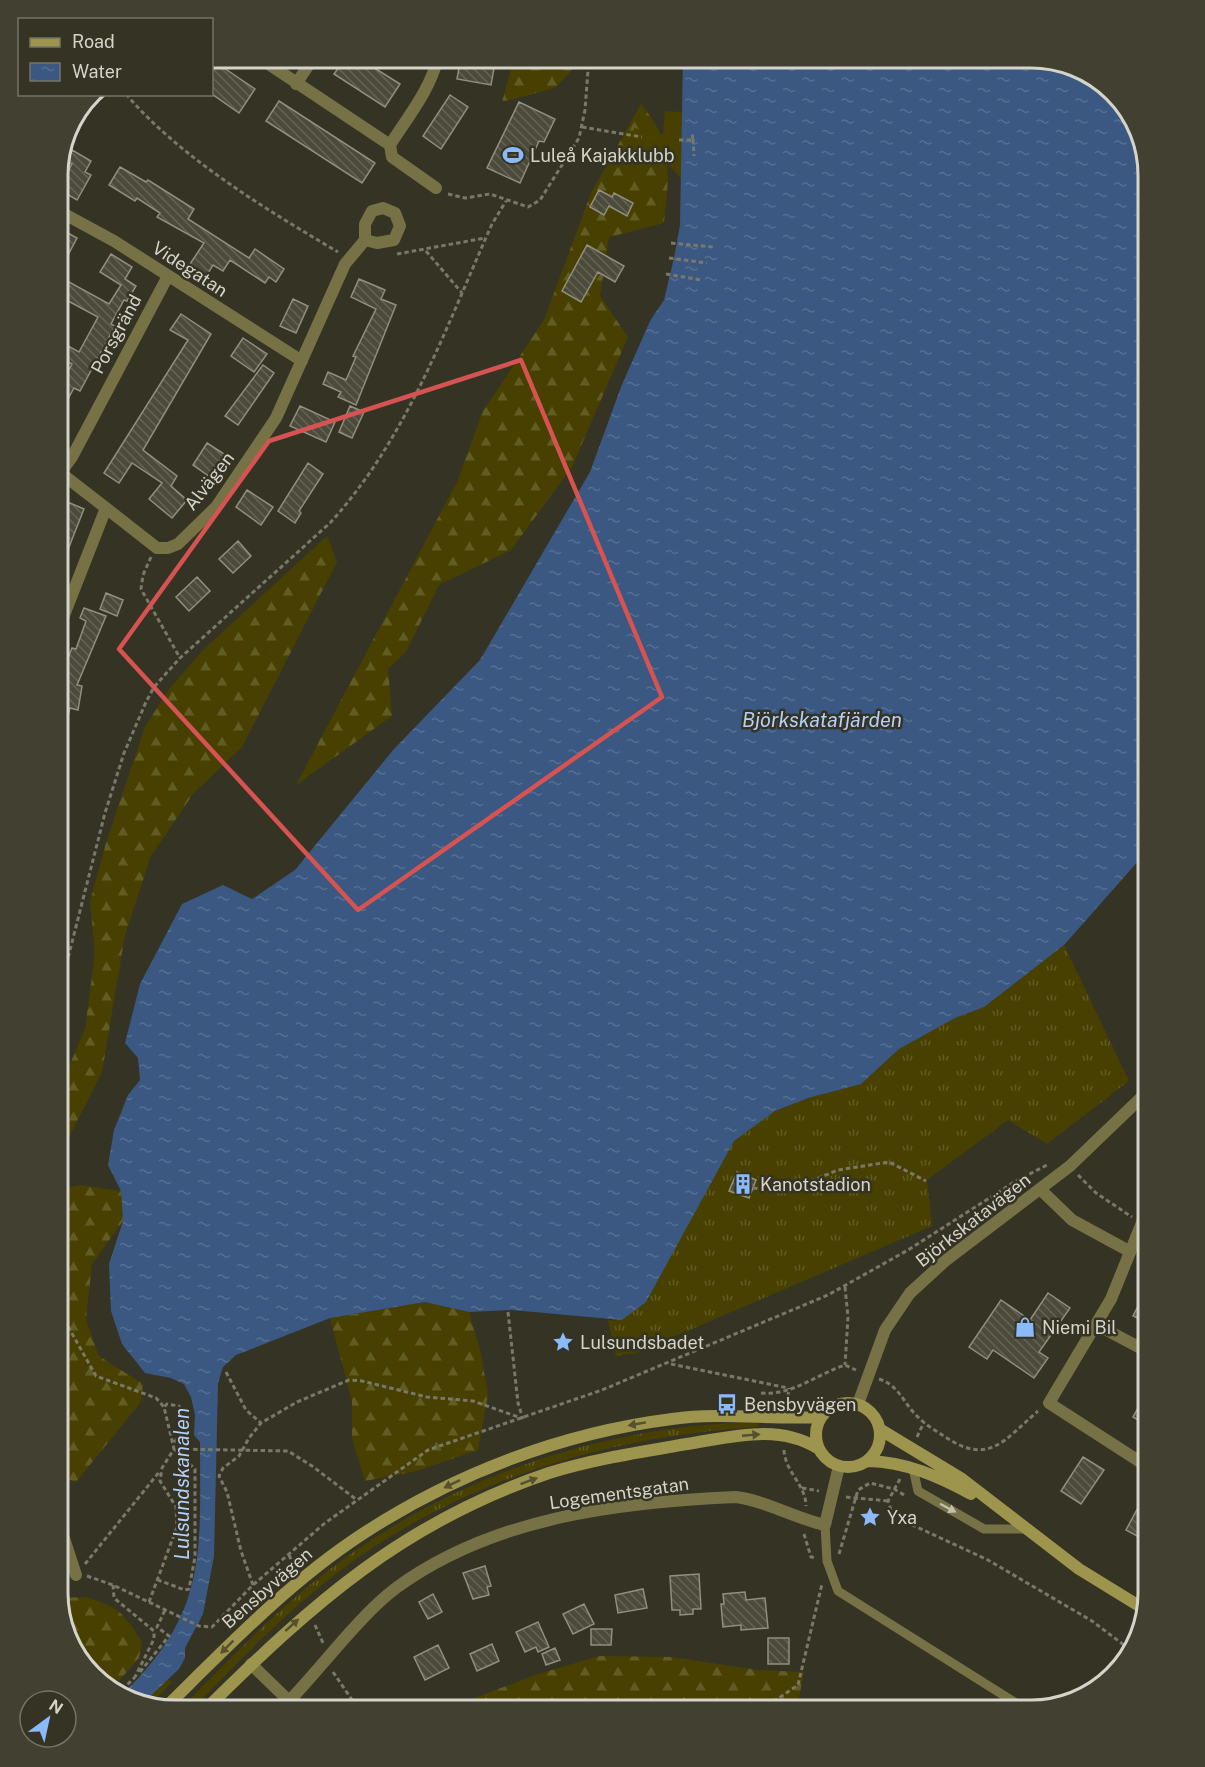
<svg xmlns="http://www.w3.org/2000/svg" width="1205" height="1767" font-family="'Public Sans',sans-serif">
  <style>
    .grass { fill: url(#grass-tufts) }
    .forest { fill: url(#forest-firs) }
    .pitch { fill: #474000 }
    .water { fill: url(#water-ripples) }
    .building { fill: url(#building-back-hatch); stroke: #918f7e; stroke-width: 1.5 }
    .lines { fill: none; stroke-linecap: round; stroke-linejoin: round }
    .path { stroke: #79786b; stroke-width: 3; stroke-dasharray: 4.5 3; stroke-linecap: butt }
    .lane { stroke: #777246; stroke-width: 9 }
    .street { stroke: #777246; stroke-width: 12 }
    .secondary { stroke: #9d944d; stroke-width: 12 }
    .oneway { fill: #545030 }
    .oneway2 { fill: #c2c0b0 }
    .marked { fill: none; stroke: #d65351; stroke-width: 4.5; stroke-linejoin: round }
    .labels { text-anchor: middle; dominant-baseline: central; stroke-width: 5; stroke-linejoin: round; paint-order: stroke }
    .poi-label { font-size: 18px; fill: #d5d4cb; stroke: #353324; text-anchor: start }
    .street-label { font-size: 18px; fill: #d5d4cb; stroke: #353324 }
    .water-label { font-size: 20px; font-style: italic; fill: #b4d0f9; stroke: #353324 }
    .rim { fill: none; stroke: #d5d4cb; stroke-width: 3 }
  </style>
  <defs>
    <pattern id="grass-tufts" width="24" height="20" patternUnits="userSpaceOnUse" patternTransform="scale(1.5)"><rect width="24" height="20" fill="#474000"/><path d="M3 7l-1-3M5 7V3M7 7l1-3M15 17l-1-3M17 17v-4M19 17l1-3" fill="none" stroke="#615b24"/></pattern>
    <pattern id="forest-firs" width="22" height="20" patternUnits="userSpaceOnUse" patternTransform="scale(1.5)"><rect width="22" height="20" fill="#474000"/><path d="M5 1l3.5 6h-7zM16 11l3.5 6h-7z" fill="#615b24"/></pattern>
    <pattern id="water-ripples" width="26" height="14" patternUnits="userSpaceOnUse" patternTransform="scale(1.5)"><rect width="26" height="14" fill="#3b5882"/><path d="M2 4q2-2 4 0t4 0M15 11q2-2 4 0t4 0" fill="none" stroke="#566f92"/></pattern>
    <pattern id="building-back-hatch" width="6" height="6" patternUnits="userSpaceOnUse" patternTransform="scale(1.5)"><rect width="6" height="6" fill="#4c4a3b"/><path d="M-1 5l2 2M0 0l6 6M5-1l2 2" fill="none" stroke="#656356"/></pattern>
  </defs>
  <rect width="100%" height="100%" fill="#353324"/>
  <path class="grass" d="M1064,945l65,136 -82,63 -39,-24 -81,60 5,46 -296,127 -20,3 -8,-36 8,1 68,-92 50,-88 41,-30 33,-13 53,-14 38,-35 56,-31 29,-11z
    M759,1422l-1,5c-156,9 -312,58 -435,157 -47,38 -89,83 -132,126h-12c46,-46 91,-94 142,-134 124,-98 281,-151 438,-154z"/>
  <path class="forest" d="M514,57h70l-29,31 -53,14z
    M641,104c34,40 28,69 23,119l-55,14 -9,59 28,41 -56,130 -61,83 -72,35 -33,67 -18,17 4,47 -96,69 161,-303 26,-71 61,-91 47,-127z
    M327,536l10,26 -95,185 -49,47 -42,62 -26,79 -23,137 -35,69 -10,-16v-31l28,-65 10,-76 -5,-51 16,-59 39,-116 25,-39 33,-38z
    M81,1185l40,6 2,30 -31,43 -6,56 13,36 44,28 -2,18 -65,80 -15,-5 -4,-6v-281z
    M426,1302l43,10 12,41 7,42 -10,55 -61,21 -52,10 -13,-42v-38l-22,-83z
    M85,1597c34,10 38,15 57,45l-3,16 -28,32 -38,-39 -15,-53z
    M599,1656l72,1 87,13 46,2 -6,31 10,7h-364l91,-35z
    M167,1679l5,3 -22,23 -7,-2z"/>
  <path class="pitch" d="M665,111l17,1 -1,67 -21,-25 -28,-5 2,-21 29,6z"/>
  <path class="water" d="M683,57h355l57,20 37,39 16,59v675l-84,95 -80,62 -29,11 -56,31 -38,35 -53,14 -33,13 -41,30 -88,161 -24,18 -110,-10 -43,2 -44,-10 -95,16 -94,37 -13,12 -5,16 -4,173 -11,58 -18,34v10l-6,11 -36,34 -22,-7c87,-84 79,-141 79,-254l-6,-7 1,-20 -4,-18 -7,-13 -13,-6 -26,-5 -23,-29 -11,-33 -2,-47 14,-43 -2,-30 -13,-26 6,-35 14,-35 12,-15 -2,-22 -13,-15 15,-59 42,-80 41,-19 29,14 43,-29 99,-121 86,-89 110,-188 31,-85 29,-66 14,-21 10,-42 6,-33z"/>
  <path class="building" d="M346,57h11l43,27 -15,23 -51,-33z
    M461,57h35l-5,28 -34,-6z
    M212,60l43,29 -16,24 -27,-19z
    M450,95l18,12 -27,42 -18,-13z
    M279,101l96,62 -13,20 -96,-62z
    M519,102l36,17 -11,23 -5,-1 -19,42 -33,-15z
    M72,150l19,11 -6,11 6,3 -14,25 -19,-11 14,-25 -6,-2z
    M120,167l26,15 2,-2 46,29 -6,10 61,39 6,-9 29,20 -8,13 -7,-5 -4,6 -35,-23 -7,11 -10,-6 -8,13 -17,-11 16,-24 -47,-26 3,-4 -23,-15 -2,3 -26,-16z
    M599,190l13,7 2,-4 19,10 -6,13 -18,-10 -5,9 -14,-8z
    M57,227l20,11 -9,17 -11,-6z
    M587,245l37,21 -9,16 -17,-10 -17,30 -19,-11z
    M111,254l21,13 -7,12 11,7 -9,15 -3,-1 -13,24 4,2 -35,65 -6,-3 -17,31v-29l15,-26 -15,-8v-16l22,12 19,-35 -41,-22v-10l3,-8 49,27 12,-19 -21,-13z
    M359,279l26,11 -4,9 15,6 -40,100 -18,-8 3,-5 -18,-8 5,-12 18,8 10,-23 -3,-1 23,-47 -25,-12z
    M293,299l15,7 -12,27 -16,-7z
    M181,314l30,20 -68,116 34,26 -6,10 16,14 -15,18 -23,-19 13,-16 -30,-20 -13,20 -15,-10 84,-133 -18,-10z
    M243,338l24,16 -13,18 -23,-16z
    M263,365l11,8 -36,52 -13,-9z
    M300,406l35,16 -9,20 -36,-16z
    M350,406l14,6 -12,26 -13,-6z
    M207,443l17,11 -14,23 -17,-12z
    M308,463l15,11 -24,37 2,2 -6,10 -17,-12z
    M247,490l26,17 -12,18 -25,-18z
    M65,501l19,8 -17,43 -10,-4v-28z
    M238,541l13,15 -18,17 -14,-14z
    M197,577l13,14 -21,20 -13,-14z
    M106,593l17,7 -6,16 -17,-7z
    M84,608l22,8 -29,69 5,1 -4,24 -8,-2 -9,33 -4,-1v-31l8,-30 -5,-2 12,-29 4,1 10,-28 -6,-3z
    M737,1172l19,8 -7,18 -20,-7z
    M1148,1287v36l-15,-7z
    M1048,1293l22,15 -31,44 9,6 -14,20 -41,-28 -6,9 -18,-12 32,-47 29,20z
    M1148,1390v36l-15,-9z
    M1083,1457l21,13 -23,34 -20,-13z
    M1148,1489v53l-22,-12z
    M485,1566l6,20 -4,1 2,8 -16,4 -10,-26z
    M699,1574l2,35h-8v5l-13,1v-5h-8l-2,-34z
    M643,1589l4,19 -29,5 -3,-18z
    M745,1592l1,8 19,-2 3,30 -27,2v-5l-18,2 -2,-23h3l-1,-10z
    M433,1594l9,18 -14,7 -9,-17z
    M584,1604l10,20 -21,10 -10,-20z
    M538,1622l11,25 -11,5 -2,-5 -11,5 -9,-20z
    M591,1629h21l-1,16h-20z
    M768,1638h21v26h-21z
    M492,1644l7,17 -22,10 -7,-17z
    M438,1645l11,23 -24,12 -11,-23z
    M555,1648l5,12 -14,5 -4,-11z"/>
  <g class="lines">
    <path class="path" d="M126,94c53,63 141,116 212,158
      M582,127l60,10
      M693,139l1,17
      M679,140h14l-1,-7
      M448,194l17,4 25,-4 38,13 12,-7 39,-62 6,-28 4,-53
      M671,243l42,4
      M426,251l36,42
      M397,254l88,-16
      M669,258l38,5
      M666,274l35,6
      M151,557l-8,18 -2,14 39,69
      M57,1001l48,-188 19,-60 22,-51 8,-15 26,-29 150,-135c78,-86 116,-196 162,-299l14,-23
      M1078,1175l18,18 36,24
      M753,1188l31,4 54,-22 51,-8 37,19
      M845,1287l3,30 -3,48
      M57,1307l39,69 60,22 8,9
      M508,1312l10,91 5,16
      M671,1364l117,24
      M226,1372l20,38 15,13
      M879,1379c19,6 23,21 36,35 8,9 19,16 29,22 45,31 60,4 94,-25
      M761,1393c31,3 56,-19 84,-28l11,5
      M787,1404l2,-16
      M917,1437l7,-15
      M174,1442l10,-11v-17l-5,-8 -12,-2 -3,3 10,42 114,2 24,15 45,34
      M784,1450c1,22 22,35 22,56
      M900,1479l-12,22 3,9 15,12 82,38 104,61 40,30
      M802,1488l17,3
      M846,1497l42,4
      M804,1534l7,23 5,1
      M839,1554l19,-64 12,-7 24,6 12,7
      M289,1555l6,13
      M85,1564l75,-93
      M87,1576l26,9 86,41 13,1 41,-42 72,-62 103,-73 174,-60 226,-95 80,-45 108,-69 31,-16
      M113,1585l1,13 40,33v8l-19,38
      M253,1585l-12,-34 -14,-59 -8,-16 4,-8 16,-12 10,-18 12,-15 36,-21 52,-22 13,1 65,16 46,4 48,17
      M149,1602l28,-75 -1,-20 -16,-26 2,-13 12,-19 21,20v88l-6,32 -4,1 -27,-10
      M315,1625l8,18
      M140,1672l29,-36 -12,-9 8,-17
      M333,1672l26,38
      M117,1695l18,-18
      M761,1710l37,-25 24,-101"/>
    <path class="lane" d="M913,1468l5,23 66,38h40
      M825,1525l2,36 11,30 189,119"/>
    <path class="street" d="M258,57l132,88 2,12 44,31
      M296,84l18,-27
      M390,145c17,-27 41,-56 48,-88
      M57,210l57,31 188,120
      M57,470l49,38
      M61,472l11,-15 96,-181
      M57,633l49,-125 51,40h11l10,-4 38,-37 60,-89 69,-154 20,-24v-16l7,-13 11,-3 12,5 5,13 -6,14 -17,3 -12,-3
      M1041,1190l31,30 57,31
      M1097,1325l51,27
      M858,1404l27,-74 25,-37 35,-32 125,-95 78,-75
      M1148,1467l-99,-64 62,-104 37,-91
      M57,1517l19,58
      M251,1664l38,37c33,-34 71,-86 107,-113 97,-71 224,-86 340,-91 31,4 58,21 89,28l14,-59"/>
    <path class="secondary" d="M816 1435a32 32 0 1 1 64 0a32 32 0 1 1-64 0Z
      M881,1430l81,49 117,90 65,40
      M868,1461c38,1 70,15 103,33
      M164,1709c62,-61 124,-126 197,-174 93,-61 200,-102 311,-116 52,-7 99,1 149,-2
      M205,1710c107,-106 198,-188 344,-237 45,-14 92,-21 138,-29 44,-7 92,-21 132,5"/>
  </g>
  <defs><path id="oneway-solid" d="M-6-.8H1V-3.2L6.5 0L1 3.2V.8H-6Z" transform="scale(1.5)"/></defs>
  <g class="oneway">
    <use href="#oneway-solid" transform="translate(637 1424) rotate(170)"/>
    <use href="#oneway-solid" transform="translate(751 1435) rotate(-5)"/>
    <use href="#oneway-solid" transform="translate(529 1481) rotate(-20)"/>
    <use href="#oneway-solid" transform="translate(452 1484) rotate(154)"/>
    <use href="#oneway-solid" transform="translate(292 1625) rotate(-42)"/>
    <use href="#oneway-solid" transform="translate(227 1647) rotate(135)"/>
  </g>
  <use class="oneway2" href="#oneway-solid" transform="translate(948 1508) rotate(28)"/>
  <path class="marked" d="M521,360l141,337 -304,213 -239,-261 150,-208z"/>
  <defs>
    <g id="stadium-bare" transform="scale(1.62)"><path d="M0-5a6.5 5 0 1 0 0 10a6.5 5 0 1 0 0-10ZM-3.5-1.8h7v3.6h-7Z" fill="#8bbafc" stroke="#353324" stroke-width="2.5" paint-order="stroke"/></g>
    <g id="building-bare" transform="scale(1.62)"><path d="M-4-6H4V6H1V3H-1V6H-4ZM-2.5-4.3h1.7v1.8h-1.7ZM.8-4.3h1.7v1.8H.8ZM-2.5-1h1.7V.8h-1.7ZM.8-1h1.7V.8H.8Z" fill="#8bbafc" stroke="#353324" stroke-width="2.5" paint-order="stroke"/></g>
    <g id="shop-bare" transform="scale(1.62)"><path d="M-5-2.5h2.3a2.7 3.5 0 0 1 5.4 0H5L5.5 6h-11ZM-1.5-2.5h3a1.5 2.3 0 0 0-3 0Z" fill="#8bbafc" stroke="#353324" stroke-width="2.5" paint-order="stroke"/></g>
    <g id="sight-bare" transform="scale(1.62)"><path d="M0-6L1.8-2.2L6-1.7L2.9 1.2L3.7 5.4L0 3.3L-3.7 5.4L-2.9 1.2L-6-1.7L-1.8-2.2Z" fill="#8bbafc" stroke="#353324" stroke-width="2.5" paint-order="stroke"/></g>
    <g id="bus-bare" transform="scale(1.62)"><path d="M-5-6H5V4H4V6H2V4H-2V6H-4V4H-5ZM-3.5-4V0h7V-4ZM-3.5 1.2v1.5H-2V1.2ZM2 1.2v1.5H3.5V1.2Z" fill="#8bbafc" stroke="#353324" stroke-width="2.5" paint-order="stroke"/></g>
  </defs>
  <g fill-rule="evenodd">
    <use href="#stadium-bare" x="513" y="155"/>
    <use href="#building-bare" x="743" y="1184"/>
    <use href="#shop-bare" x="1025" y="1327"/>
    <use href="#sight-bare" x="563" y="1342"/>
    <use href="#bus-bare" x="727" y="1404"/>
    <use href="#sight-bare" x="870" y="1517"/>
  </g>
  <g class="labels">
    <g class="poi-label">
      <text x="530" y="155">Luleå Kajakklubb</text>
      <text x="760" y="1184">Kanotstadion</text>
      <text x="1042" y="1327">Niemi Bil</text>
      <text x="580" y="1342">Lulsundsbadet</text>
      <text x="744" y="1404">Bensbyvägen</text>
      <text x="887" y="1517">Yxa</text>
    </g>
    <g class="street-label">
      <text transform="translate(190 269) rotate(33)">Videgatan</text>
      <text transform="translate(116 334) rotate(-62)">Porsgränd</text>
      <text transform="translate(209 481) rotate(-52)">Alvägen</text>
      <text transform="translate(973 1220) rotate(-38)">Björkskatavägen</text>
      <text transform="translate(619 1493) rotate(-8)">Logementsgatan</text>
      <text transform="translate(267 1588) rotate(-41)">Bensbyvägen</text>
    </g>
    <g class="water-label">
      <text x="822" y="720">Björkskatafjärden</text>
      <text transform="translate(182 1484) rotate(-90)">Lulsundskanalen</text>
    </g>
  </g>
  <path d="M0 0H1205V1767H0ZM175 68H1031A107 107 0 0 1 1138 175V1593A107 107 0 0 1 1031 1700H175A107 107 0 0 1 68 1593V175A107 107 0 0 1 175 68Z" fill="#424031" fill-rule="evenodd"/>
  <path class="rim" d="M175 68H1031A107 107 0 0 1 1138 175V1593A107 107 0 0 1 1031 1700H175A107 107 0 0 1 68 1593V175A107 107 0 0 1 175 68Z"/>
  <rect x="18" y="18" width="195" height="78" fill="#353324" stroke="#757367" stroke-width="1.5"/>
  <rect x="30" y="38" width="30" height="9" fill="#9d944d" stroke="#757367" stroke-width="1.5"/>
  <text x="72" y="48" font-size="18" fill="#d5d4cb">Road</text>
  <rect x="30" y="63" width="30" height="18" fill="url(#water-ripples)" stroke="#757367" stroke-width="1.5"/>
  <text x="72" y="78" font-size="18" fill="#d5d4cb">Water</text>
  <g transform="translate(48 1719) rotate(33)"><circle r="28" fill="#353324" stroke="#757367" stroke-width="1.5"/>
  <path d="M0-4.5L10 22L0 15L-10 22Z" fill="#8bbafc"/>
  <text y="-9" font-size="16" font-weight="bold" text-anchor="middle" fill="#d5d4cb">N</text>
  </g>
</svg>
